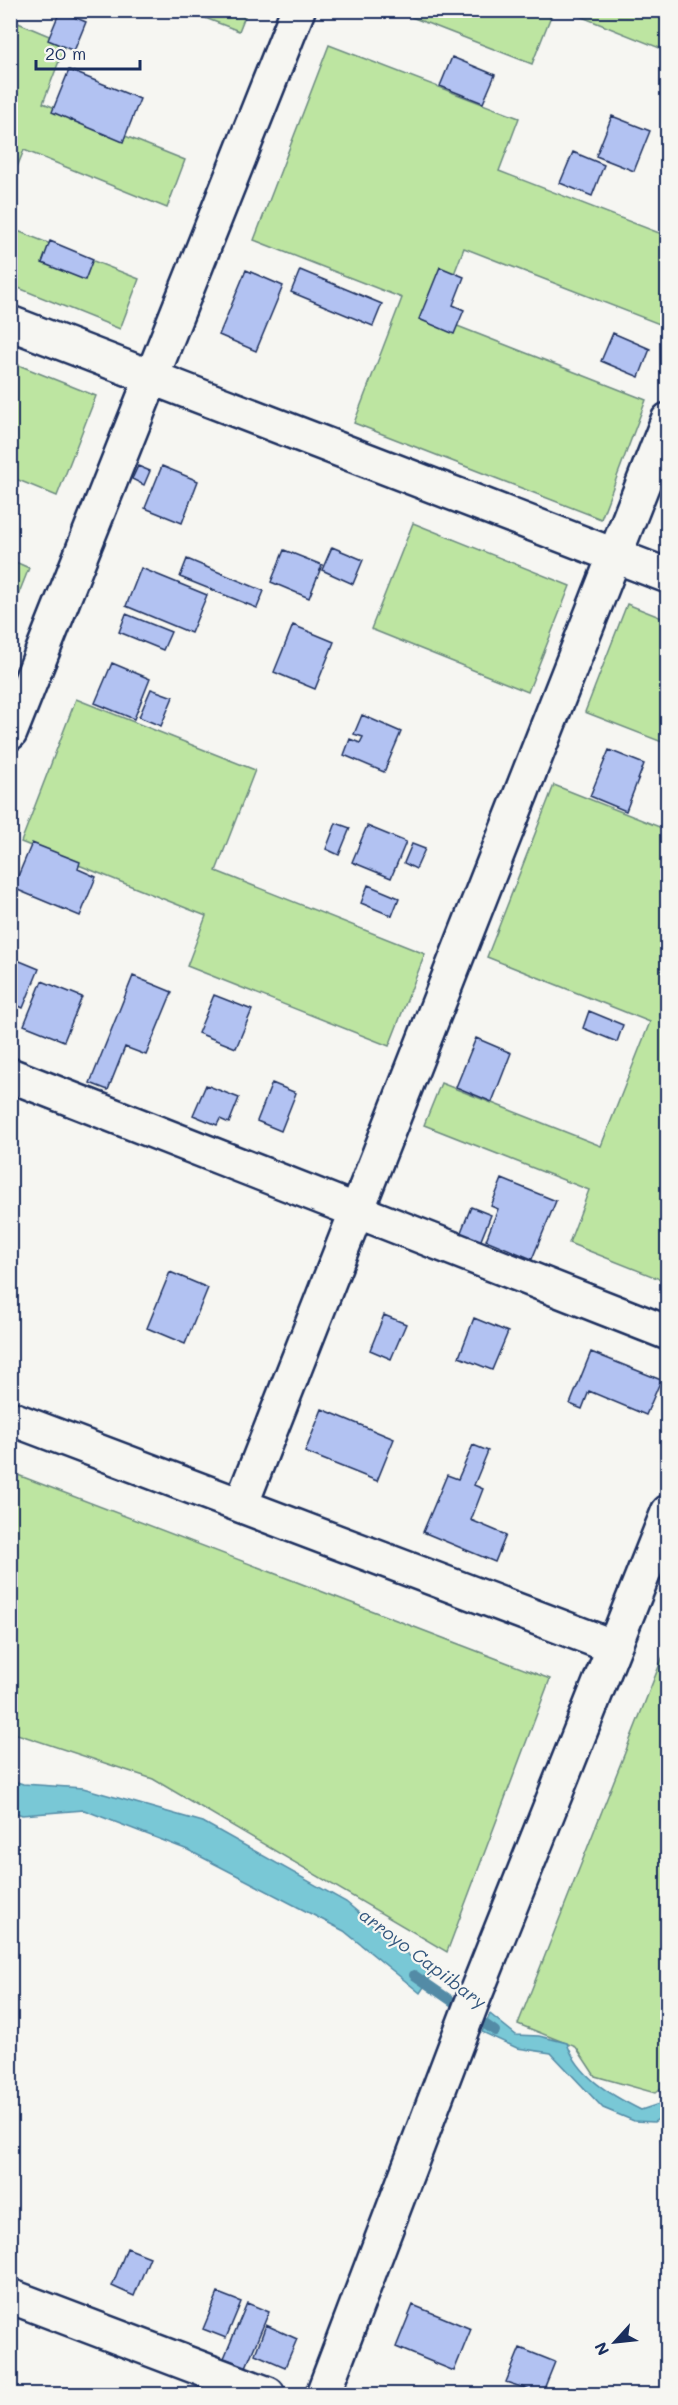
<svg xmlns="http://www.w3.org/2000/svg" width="678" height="2405" font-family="Mali,sans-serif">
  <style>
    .green { fill: #bde5a1; stroke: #6c8a80; stroke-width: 1.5 }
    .water { fill: #79c8d6; stroke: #538ba6; stroke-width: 1.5 }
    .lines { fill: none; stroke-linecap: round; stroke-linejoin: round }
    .stream { stroke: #538ba6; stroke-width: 10 }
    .building { fill: #b2c2f2; stroke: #1b2f5e; stroke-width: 1.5 }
    .minor-casing { stroke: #1b2f5e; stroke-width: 38 }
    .minor { stroke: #f6f6f2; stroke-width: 33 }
    .labels { text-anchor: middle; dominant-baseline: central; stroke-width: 4.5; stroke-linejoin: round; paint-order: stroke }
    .water-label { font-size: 18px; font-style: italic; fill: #32557c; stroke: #f6f6f2 }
  </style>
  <rect width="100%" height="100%" fill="#f6f6f2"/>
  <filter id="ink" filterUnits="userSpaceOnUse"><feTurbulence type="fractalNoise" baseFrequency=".0167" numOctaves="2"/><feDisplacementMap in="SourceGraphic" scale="12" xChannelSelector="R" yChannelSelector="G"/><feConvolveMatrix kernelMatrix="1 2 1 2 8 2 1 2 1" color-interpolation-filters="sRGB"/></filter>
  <g filter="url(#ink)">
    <path class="green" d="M187,11h60l-8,20z
      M545,11l6,2 11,-2 -11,5 -19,48 -136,-53z
      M567,11h100v40z
      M11,20l55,23 -23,60 142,57 -18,48 -143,-58 -13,32z
      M329,45l190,73 -20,53 168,65v91l-203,-79 -27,70 209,82 -45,119 -247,-96 48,-125 -148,-58z
      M10,228l129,51 -19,50 -109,-44z
      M11,362l85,34 -39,100 -46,-19z
      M413,523l157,63 -42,106 -157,-63z
      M11,560l18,8 -18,45z
      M627,604l40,16v124l-82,-32z
      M76,699l179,71 -39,101 209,83 -36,92 -202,-80 19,-50 -185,-74z
      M554,785l113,45v124l-6,18 7,3 -1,307 -98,-39 20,-53 -165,-65 17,-42 160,63 49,-124 -163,-65z
      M10,1472l540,207 -103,273 -294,-173 -142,-47z
      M667,1646v437l-12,10 -60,-17 -19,-29 -58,-23z"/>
    <path class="water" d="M11,1780l12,4 60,4 120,34 143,80 86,73 -12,18 -76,-62 -156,-81 -104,-40 -62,5 -11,-4z
      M490,2014l26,21 23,1 28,7c11,34 44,52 74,67l18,-6 8,-11v20l-13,9 -20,-1 -31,-13 -52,-55 -34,-5 -35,-16z"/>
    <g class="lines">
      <path class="stream" d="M414,1975l81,56"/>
    </g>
    <path class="building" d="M60,11l26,11 -12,29 -26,-11z
      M452,57l43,18 -12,28 -43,-17z
      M69,70l71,29 -17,43 -71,-30z
      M612,116l38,15 -16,40 -38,-15z
      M573,152l31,13 -12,31 -32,-13z
      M50,241l43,18 -8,21 -43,-17z
      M440,267l24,10 -11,28 11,5 -10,24 -35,-15z
      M246,270l37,16 -27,65 -37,-16z
      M300,270l82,34 -9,22 -82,-34z
      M613,333l37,16 -11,28 -38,-16z
      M138,466l12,5 -6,14 -12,-6z
      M162,466l36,15 -16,42 -37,-15z
      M332,547l31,13 -10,24 -31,-14z
      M284,550l38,15 -13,33 -38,-16z
      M187,559l77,32 -7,17 -77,-31z
      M141,568l66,27 -16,38 -65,-27z
      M126,614l45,18 -8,18 -44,-18z
      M293,625l41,17 -19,47 -41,-17z
      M112,663l38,16 -16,40 -39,-16z
      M151,689l22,8 -12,29 -22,-9z
      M362,715l39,17 -17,40 -40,-17 6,-16 10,4 3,-6 -9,-3z
      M609,750l35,14 -18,47 -36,-15z
      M336,823l14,5 -11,27 -13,-6z
      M367,826l39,16 -15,36 -39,-16z
      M32,843l48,19 -2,7 18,8 -16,39 -67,-28z
      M412,844l13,5 -9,20 -12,-6z
      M368,885l31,13 -7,18 -31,-13z
      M10,957l29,12 -16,39 -13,-6z
      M133,976l39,16 -26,63 -21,-8 -17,43 -18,-7z
      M42,981l40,16 -18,44 -40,-16z
      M214,995l38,15 -16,38 -38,-15z
      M589,1011l34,14 -6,17 -34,-14z
      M476,1038l35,15 -19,49 -36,-15z
      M272,1083l24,10 -15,38 -24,-10z
      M206,1085l33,13 -10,25 -9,-4 -3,6 -24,-10z
      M502,1179l54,22 -24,58 -46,-19 12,-31 -7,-3z
      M471,1207l20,8 -14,35 -20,-8z
      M170,1272l38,16 -23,56 -38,-16z
      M384,1315l22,9 -15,35 -21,-9z
      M474,1318l34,14 -16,38 -33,-13z
      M591,1352l70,28 -15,35 -57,-24 -7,18 -12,-5z
      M322,1409l72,30 -17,42 -72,-29z
      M473,1445l15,6 -14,34 9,4 -12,31 35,15 -11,27 -72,-30 24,-57 11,4z
      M127,2248l23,9 -16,39 -22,-10z
      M218,2293l23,9 -15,36 -23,-9z
      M247,2303l22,9 -23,55 -22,-9z
      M413,2305l58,24 -17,42 -58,-24z
      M266,2325l31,14 -12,28 -30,-13z
      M520,2348l35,14 -13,32 -36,-12z"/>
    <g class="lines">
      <g class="minor-casing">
        <path id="minor" d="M10,323l658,253
          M10,733l288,-723
          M10,1075l658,258
          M10,1418l604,229
          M241,1505l427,-1085
          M10,2296l258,98
          M323,2394l148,-389 197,-493"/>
      </g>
      <use href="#minor" class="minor"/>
    </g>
  </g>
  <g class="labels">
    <g class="water-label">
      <text transform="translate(423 1958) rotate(37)">arroyo Capiibary</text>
    </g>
  </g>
  <rect width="678" height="2405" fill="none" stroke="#f6f6f2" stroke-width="36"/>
  <rect x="18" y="18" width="642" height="2369" fill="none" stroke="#1b2f5e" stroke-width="2" filter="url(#ink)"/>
  <g transform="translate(615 2342) rotate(243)" stroke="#f6f6f2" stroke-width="4.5" paint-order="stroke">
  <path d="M0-4.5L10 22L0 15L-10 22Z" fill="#1b2f5e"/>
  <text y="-9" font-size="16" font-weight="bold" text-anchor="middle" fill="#1b2f5e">N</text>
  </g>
  <path d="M36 60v9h104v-9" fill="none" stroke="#1b2f5e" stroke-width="3"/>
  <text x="45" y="60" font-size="18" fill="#1b2f5e" stroke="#f6f6f2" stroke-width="4.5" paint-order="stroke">20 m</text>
</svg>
